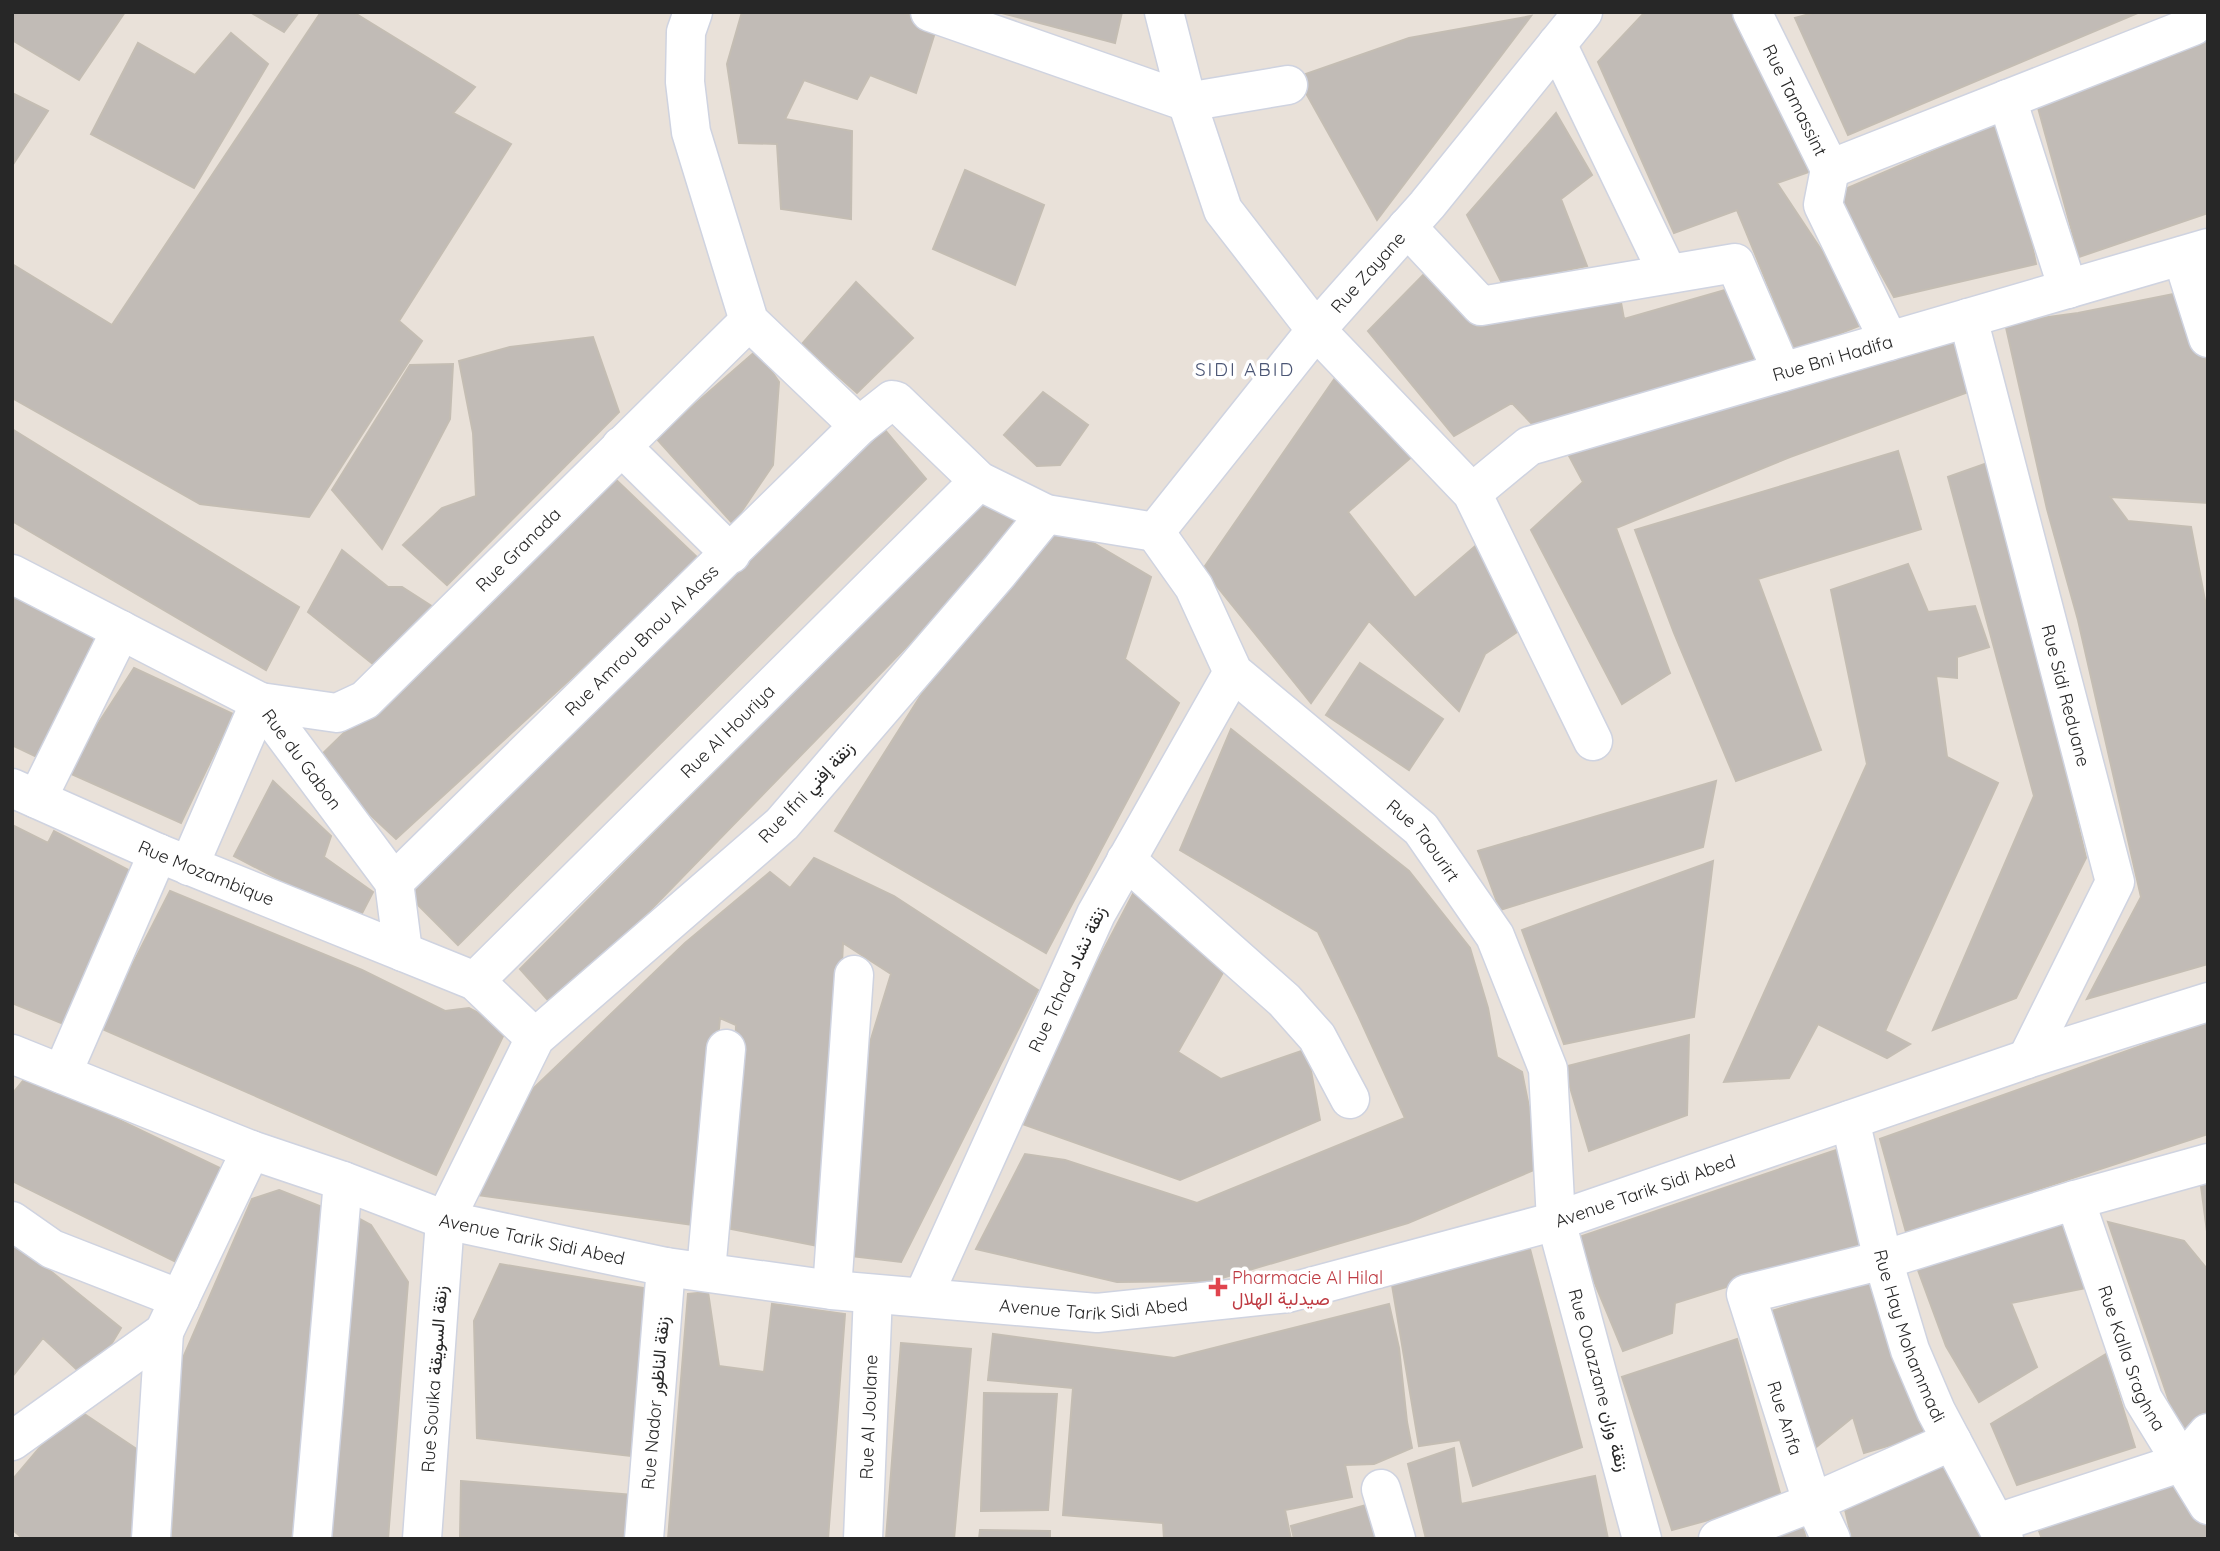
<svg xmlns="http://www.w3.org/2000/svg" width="2220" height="1551" font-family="Quicksand,Vazirmatn,sans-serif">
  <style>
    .building { fill: #c1bbb6; stroke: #c4bdb3; stroke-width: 2 }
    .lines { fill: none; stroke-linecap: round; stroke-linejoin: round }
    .minor-casing { stroke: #cfd3e0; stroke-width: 41 }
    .tertiary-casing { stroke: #cfd3e0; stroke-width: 41 }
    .minor { stroke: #fff; stroke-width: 38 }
    .tertiary { stroke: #fff; stroke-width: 38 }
    .health-dot { fill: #e0444e; stroke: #fff; stroke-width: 2.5 }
    .labels { text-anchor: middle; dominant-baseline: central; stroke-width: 7; stroke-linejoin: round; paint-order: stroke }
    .street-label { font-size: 18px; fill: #272727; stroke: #fff }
    .health-label { font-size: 18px; fill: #be3a42; stroke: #fff; text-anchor: start }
    .neighbourhood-label { font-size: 19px; letter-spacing: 2px; fill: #4b5675; stroke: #fff }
  </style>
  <rect width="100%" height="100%" fill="#e9e1d9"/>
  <path class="building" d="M12,12h113l-46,68 -67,-40z
    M250,12h49l-15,20z
    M321,12h32l122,75 -22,26 58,31 -112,177 23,20 -113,176 -109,-13 -188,-106v-134l100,61z
    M742,12h158l38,11 -22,70 -46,-18 -13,24 -53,-19 -19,39 67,12 -1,88 -70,-10 -4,-65 -38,-1 -12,-79z
    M998,12h124l-7,31z
    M1645,12h91l73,160 -32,11 92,139 -74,29 -58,-141 -63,23 -76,-171z
    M1817,12h323l-292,123 -53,-117z
    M1531,16l-154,204 -80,-143 112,-39z
    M2203,31l5,12v170l-129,44 -42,-153z
    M231,33l37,31 -74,124 -103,-54 47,-91 57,32z
    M12,93l36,18 -36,55z
    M1556,113l36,62 -31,24 26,67 -85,17 -35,-68z
    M2006,120l30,144 -142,33 -58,-104z
    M965,170l79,35 -29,80 -82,-36z
    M1431,267l47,60 140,-41 6,33 115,-33 25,74 -229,67 -23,-24 -58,33 -86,-105z
    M856,282l57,56 -56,55 -55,-49z
    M2184,292l24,76v135l-98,-6 18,24 63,6 17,89v348l-121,35 54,-102 -63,-277 -31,-111 -42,-186 73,-10z
    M1956,332l18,58 -184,67 -174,71 54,145 -48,31 -91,-174 52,-48 -16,-30z
    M593,337l26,75 -172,173 -44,-40 39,-37 34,-12 -3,-63 -14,-72 51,-14z
    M757,350l22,32 -6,83 -40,59 -77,-86z
    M453,364l-3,55 -68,130 -50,-59 78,-125z
    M1335,378l80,76 -67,58 67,86 66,-57 42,87 -38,26 -26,57 -90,-90 -58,82 -108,-134z
    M1043,392l45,33 -28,40 -23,1 -33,-31z
    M879,423l47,56 -468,466 -55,-55z
    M12,429l287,178 -33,63 -254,-149z
    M1898,451l23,78 -163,50 63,171 -85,31 -62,-148 -39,-103z
    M1990,462l96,396 -70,140 -83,32 101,-234 -86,-319z
    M610,474l90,86 -304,279 -82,-77z
    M990,493l33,34 -468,481 -35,-39z
    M1058,522l93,55 -26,82 54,44 -133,250 -211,-122 112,-177z
    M342,550l46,37h14l31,20 -59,58 -66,-53z
    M1908,564l20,48 47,-6 14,41 -32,10v21l-21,-2 11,81 51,26 -113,248 25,13 -23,14 -69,-34 -29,54 -65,4 143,-318 -36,-174z
    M12,588l89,43 -60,128 -29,-14z
    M1360,663l83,56 -34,51 -83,-55z
    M134,668l99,46 -52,109 -114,-51z
    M1231,729l178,142 61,77 18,60 9,49 25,15 19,95 -133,56 -196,58 -95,1 -141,-33 49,-95 40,6 132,43 208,-85 -47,-103 -40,-83 -138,-82z
    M273,781l58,55 -7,21 49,35 -15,29 -124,-65z
    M1716,781l-13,66 -203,63 -22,-59z
    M12,825l36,18 6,-12 82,43 -70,151 -54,-22z
    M814,858l80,38 144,94 -137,272 -49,-6 4,-168 35,-114 -48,-31 -15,305 -97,-19 5,-204 -16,-7 -19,208 -224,-31 38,-89 170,-163 85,-71 20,16z
    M1713,861l-19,156 -130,27 -42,-114z
    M1135,890l94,72 -51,90 43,27 86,-30 13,71 -140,60 -166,-59z
    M170,891l192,79 83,41 24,-3 38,20 -71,147 -336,-147z
    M2208,1022v112l-302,98 -26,-93z
    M1689,1035l-2,80 -98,36 -25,-84z
    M27,1076l197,94 -48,92 -164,-81v-87z
    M1842,1148l22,96 -189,59 -3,30 -49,18 -47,-113z
    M2208,1169v70l-9,-68z
    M279,1190l48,19 -35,330h-120l7,-172 73,-168z
    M354,1216l17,9 37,57 -20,257h-57z
    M2065,1217l21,71 -75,15 26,64 -58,35 -33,-56 -31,-84z
    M2108,1222l76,19 24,29v142l-7,10 -21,11z
    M12,1240l109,88 -32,53 -46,-43 -31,39z
    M1530,1249l52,198 -109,39 -13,-46 -41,6 -27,-161z
    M500,1264l150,25 -11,168 -162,-19 -3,-117z
    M1874,1280l54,154 -64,19 -11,-36 -38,31 -50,-135z
    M708,1292l11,74 45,6 8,-68 73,10 -17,225h-160l20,-245z
    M1389,1304l10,44 8,74 5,26 -38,16 -29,1 7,32 -67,13 6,29h-127l-1,-16 -100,-8 10,-127 -85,-8 5,-46 181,24z
    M1737,1339l45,161 -110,30 -50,-153z
    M901,1343l70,6 -17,190h-68z
    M2106,1354l29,93 -118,38 -26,-61z
    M984,1393l73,1 -9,116 -67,1z
    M74,1407l67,45 -7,87h-111l-11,-10v-49z
    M1454,1448l7,56 134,-28 13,63h-182l-18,-75z
    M1940,1459l53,80h-141l-9,-38z
    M2182,1477l26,53v9h-166l-4,-11z
    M461,1481l172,14 -5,44h-147l-21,-2z
    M1384,1500l6,39h-96l-3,-13z
    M1801,1520l5,19h-60z
    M980,1530l70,1v8h-71z"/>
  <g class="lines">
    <g class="minor-casing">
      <g id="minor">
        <path d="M693,12l-7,20 -1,50 6,50 58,189 110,105"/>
        <path d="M930,12l257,90 101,-17"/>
        <path d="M1164,12l23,90 36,108 93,120 156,163 121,248"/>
        <path id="s1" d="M1752,12l78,157 -7,36 66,136"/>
        <path d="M1557,44l111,230"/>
        <path d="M2007,99l61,190"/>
        <path d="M1830,169l363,-143 4,-14"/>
        <path d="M1407,227l74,79 254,-43 47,109"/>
        <path d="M2182,256l26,82"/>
        <path id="s2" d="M1968,318l147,564 -88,177"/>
        <path d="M621,446l110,108"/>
        <path id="s3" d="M1472,493l57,-47 679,-198"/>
        <path id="s4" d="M1155,532l39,55 39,85 188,157 74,107 53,133 8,152 86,318"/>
        <path id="s5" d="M1155,532l161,-202 111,-125 156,-193"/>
        <path id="s6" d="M12,574l248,128 134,180 9,70"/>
        <path id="s7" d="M12,788l146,65 317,128 60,57"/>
        <path d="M37,799l84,-169"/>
        <path d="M1126,860l158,140 33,37 33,62"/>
        <path id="s8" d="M189,866l71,-164 77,11 28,-13 384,-379"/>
        <path id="s9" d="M394,882l465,-456 33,-26 4,1 83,80 67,33 109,18"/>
        <path id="s10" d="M475,981l504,-500"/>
        <path d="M62,1074l96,-221"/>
        <path id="s11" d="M1850,1120l33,140 27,90 26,61 68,128"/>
        <path id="s12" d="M2075,1200l68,199 65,106"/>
        <path d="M12,1221l40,28 128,50"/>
        <path d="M706,1271l20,-222"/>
        <path d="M832,1290l22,-315"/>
        <path d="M923,1297l173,-383 137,-242"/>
        <path d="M12,1441l152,-109 87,-182"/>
        <path d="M1381,1489l15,50"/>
        <path d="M1997,1523l186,-61 25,-29"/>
        <path d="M151,1539l13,-207"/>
        <path d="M312,1539l31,-358"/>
        <path d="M422,1539l23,-319 90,-182 247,-214 217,-252 47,-58"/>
        <path d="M644,1539l22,-272"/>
        <path id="s13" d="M863,1539l10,-245"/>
        <path d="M1718,1539l96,-37 138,-61"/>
        <path d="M1831,1539l-22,-47 -63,-198 137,-34 192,-60 133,-37"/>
      </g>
    </g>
    <g class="tertiary-casing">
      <g id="tertiary">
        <path id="s14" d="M12,1054l239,96 92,31 102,39 221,47 166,23 265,23 191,-20 268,-72 471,-162 181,-57"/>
      </g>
    </g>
    <use href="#minor" class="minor"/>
    <use href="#tertiary" class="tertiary"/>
  </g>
  <path class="health-dot" d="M1214.5 1276.5h7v7h7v7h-7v7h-7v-7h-7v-7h7z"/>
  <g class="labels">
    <g class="street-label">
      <text stroke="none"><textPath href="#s1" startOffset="98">Rue Tamassint</textPath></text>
      <text stroke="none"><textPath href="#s5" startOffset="336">Rue Zayane</textPath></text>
      <text stroke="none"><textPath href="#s3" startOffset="390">Rue Bni Hadifa</textPath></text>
      <text stroke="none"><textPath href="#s8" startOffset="502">Rue Granada</textPath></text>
      <text stroke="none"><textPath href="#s9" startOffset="346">Rue Amrou Bnou Al Aass</textPath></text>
      <text stroke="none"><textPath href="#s2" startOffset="390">Rue Sidi Reduane</textPath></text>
      <text stroke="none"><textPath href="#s10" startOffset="355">Rue Al Houriya</textPath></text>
      <text stroke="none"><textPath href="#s6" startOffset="350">Rue du Gabon</textPath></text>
      <text transform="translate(806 792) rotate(-47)">Rue Ifni زنقة إفني</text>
      <text stroke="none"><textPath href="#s4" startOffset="416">Rue Taourirt</textPath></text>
      <text stroke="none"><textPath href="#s7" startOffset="212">Rue Mozambique</textPath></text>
      <text transform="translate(1067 979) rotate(-65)">Rue Tchad زنقة نشاد</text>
      <text stroke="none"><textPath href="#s14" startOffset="1687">Avenue Tarik Sidi Abed</textPath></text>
      <text stroke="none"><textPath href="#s14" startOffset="553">Avenue Tarik Sidi Abed</textPath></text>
      <text stroke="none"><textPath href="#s14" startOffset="1120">Avenue Tarik Sidi Abed</textPath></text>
      <text stroke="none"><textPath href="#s11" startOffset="224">Rue Hay Mohammadi</textPath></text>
      <text stroke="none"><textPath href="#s12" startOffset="168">Rue Kalla Sraghna</textPath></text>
      <text transform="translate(434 1379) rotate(-86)">Rue Souika زنقة السويقة</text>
      <text transform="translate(1599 1380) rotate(75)">Rue Ouazzane زنقة وزان</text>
      <text transform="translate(655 1403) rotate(-85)">Rue Nador زنقة الناظور</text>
      <text stroke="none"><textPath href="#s13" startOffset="122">Rue Al Joulane</textPath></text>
      <text transform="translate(1785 1418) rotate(72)">Rue Anfa</text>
    </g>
    <g class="health-label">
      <text x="1232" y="1277">Pharmacie Al Hilal<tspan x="1232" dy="21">صيدلية الهلال</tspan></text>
    </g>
    <g class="neighbourhood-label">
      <text x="1245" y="369">SIDI ABID</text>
    </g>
  </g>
  <rect width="2220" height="1551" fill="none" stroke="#272727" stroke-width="28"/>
</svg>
